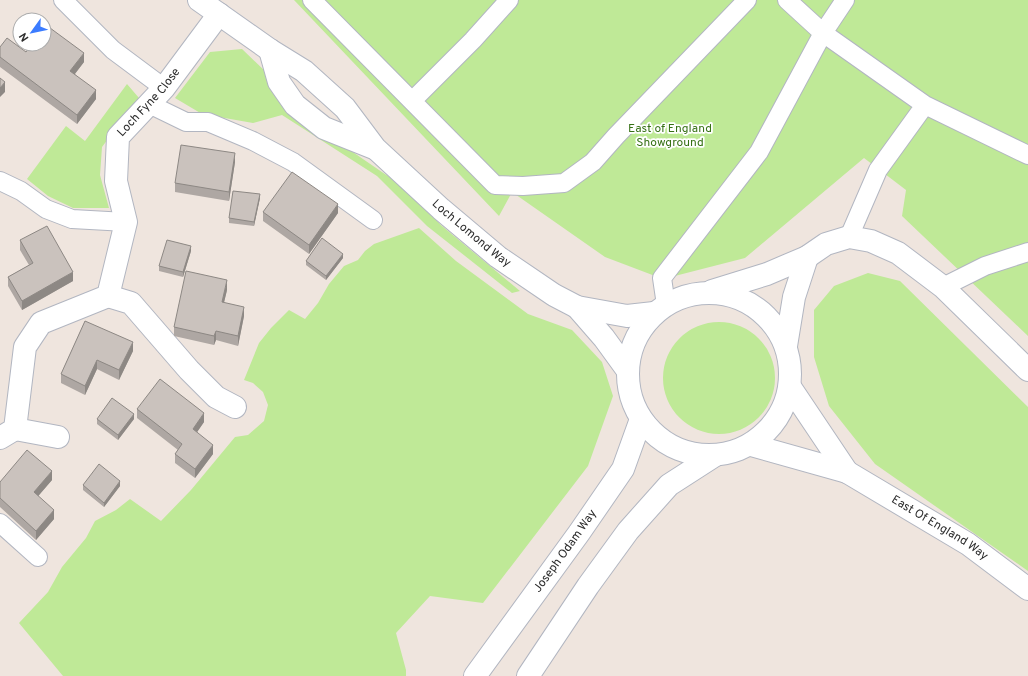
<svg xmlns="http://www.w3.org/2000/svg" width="1028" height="676" font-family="Overpass,sans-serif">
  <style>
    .green { fill: #bfe997 }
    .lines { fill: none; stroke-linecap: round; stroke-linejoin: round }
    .service-casing { stroke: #b2b6c1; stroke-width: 20 }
    .minor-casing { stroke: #b2b6c1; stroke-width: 24 }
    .service { stroke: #fff; stroke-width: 18 }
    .minor { stroke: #fff; stroke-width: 22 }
    .wall { fill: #aea7a3 }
    .shaded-wall { fill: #8d8884 }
    .building { fill: #cac2bd; stroke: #8d8884 }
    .labels { text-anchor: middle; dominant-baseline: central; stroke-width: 3.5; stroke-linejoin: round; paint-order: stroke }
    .street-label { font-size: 12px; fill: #2c2c2c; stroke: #fff }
    .park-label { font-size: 12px; fill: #367115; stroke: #fff }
  </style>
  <rect width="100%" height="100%" fill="#efe5de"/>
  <path class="green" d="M294,0h734v336l-126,-120 4,-26 -42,-32 -119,100 -82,21 -58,-22 -93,-65 -13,24z
    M242,49l99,95 57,39 44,43 78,65 -8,2 -85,-67 -50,-50 -95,-61 -29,8 -51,-9 -27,-16 35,-46z
    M127,84l12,14 -37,49 -2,28 9,33h-36l-25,-12 -21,-17 39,-53 19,15z
    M419,228l37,33 72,53 44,16 30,32 11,34 -25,70 -105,137 -53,-7 -34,37 10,37v6h-343l-44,-53 29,-31 14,-25 24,-29 9,-17 21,-11 14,-11 31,22 30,-31 44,-53 13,-2 16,-14 4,-16 -5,-13 -10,-9 -9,-3 15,-37 12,-15 18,-18 16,9 13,-16 11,-19 15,-18 14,-6 7,-9 9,-7z
    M868,273l32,8 128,126v164l-153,-107 -46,-58 -15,-49v-47l20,-24z
    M663 378a56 56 0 1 1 112 0a56 56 0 1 1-112 0Z"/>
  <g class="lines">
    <g class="service-casing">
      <path id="service" d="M63,0l50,50 51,38
        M312,0l183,185 28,1 41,-3 29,-21 23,-26 131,-136
        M845,0l-22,33 102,72 -47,65 -29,67
        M412,101l61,-61 36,-40
        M149,104l37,18h22l45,19 40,21 80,58
        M925,105l103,50
        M0,181l21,10 25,18 26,10 54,3
        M943,287l42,-21 43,-14
        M666,305l-4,-27 97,-126 64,-119 -36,-33
        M0,523l38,34"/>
    </g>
    <g class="minor-casing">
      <g id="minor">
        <path id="s1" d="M199,0l71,50 34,21 41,37 30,40 66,61 57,48 56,38 23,12 50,9 27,-3"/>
        <path d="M270,50l9,32 16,23 29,23 50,20"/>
        <path d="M712,291l55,-17 40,-17 19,-13 23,-7 22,4 27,12 45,34 85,83"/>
        <circle cx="709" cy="374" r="81"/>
        <path d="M108,296l23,7 58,67 27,27 19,10"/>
        <path d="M577,307l27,31 24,33"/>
        <path d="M786,346l8,-49 13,-40"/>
        <path d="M790,387l57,85"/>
        <path d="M15,429l43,8"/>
        <path id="s2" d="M0,438l15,-9 10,-82 16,-24 67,-27 18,-74 -10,-41 2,-44 46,-49 55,-74"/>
        <path id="s3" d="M751,445l96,27 121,72 60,45"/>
        <path id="s4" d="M475,676l104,-143 44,-64 18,-50"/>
        <path d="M528,676l60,-90 40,-55 41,-46 45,-29"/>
      </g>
    </g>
    <use href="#service" class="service"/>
    <use href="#minor" class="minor"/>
  </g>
  <path class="wall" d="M0,47l84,15 -9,12 21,25 -19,25 -77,-57z
    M235,162l-6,39 -54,-9v-9z
    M260,198l-6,28 -25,-3v-5z
    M263,212l75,1 -29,41 -46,-33z
    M20,240l53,41 -51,29 -14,-24v-9l21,-12 -9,-15z
    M191,251l-8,26 -24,-6v-5z
    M343,258l-17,22 -20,-15v-4z
    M227,290l-3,12 20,14 -6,30 -22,-6 -2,5 -40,-9v-9z
    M85,321l48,30 -14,29 -22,-11 -12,26 -24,-12v-9z
    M137,409l67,13 -7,10 16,22 -18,24 -20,-15v-9l3,-4 -41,-32z
    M97,419h37l-16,21 -21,-16z
    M52,480l-14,16 16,23 -18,21 -36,-33v-25z
    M83,485l37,1 -16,21 -21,-17z"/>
  <path class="shaded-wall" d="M84,53v9l-14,18v-9z
    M5,82v10l-5,5v-9z
    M96,90v9l-19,25v-9z
    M235,153v9l-6,39v-9z
    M260,194v4l-6,28v-4z
    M338,204v9l-29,41v-9z
    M191,246v5l-8,26v-5z
    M343,254v4l-17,22v-4z
    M73,272v9l-51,29v-9z
    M227,280v10l-5,21v-9z
    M244,307v9l-6,30v-10z
    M216,331v9l-2,5v-9z
    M133,342v9l-14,29v-10z
    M97,360v9l-12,26v-9z
    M204,413v9l-11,16v-9z
    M134,414v5l-16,21v-5z
    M213,445v9l-18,24v-9z
    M52,471v9l-18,21v-9z
    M120,481v5l-16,21v-4z
    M54,510v9l-18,21v-9z"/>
  <path class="building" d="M46,25l38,28 -14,18 26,19 -19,25 -77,-58v-10l7,-9 19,14 6,-8h12v-16z
    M0,78l5,4 -5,6z
    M181,145l54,8 -6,39 -54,-9z
    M292,172l46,32 -29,41 -46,-33z
    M233,191l27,3 -6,28 -25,-4z
    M47,226l26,46 -51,29 -14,-24 25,-14 -13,-23z
    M322,238l21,16 -17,22 -20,-15z
    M167,240l24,6 -8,26 -24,-6z
    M186,271l41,9 -5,22 22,5 -6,29 -22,-5 -2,5 -40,-9z
    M85,321l48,21 -14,28 -22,-10 -12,26 -24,-12z
    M160,379l44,34 -11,16 20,16 -18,24 -20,-15 7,-10 -45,-35z
    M112,398l22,16 -16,21 -21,-16z
    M27,450l25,21 -18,21 20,18 -18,21 -36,-33v-16z
    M99,464l21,17 -16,22 -21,-18z"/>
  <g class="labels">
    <g class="street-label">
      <text stroke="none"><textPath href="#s2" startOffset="410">Loch Fyne Close</textPath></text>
      <text stroke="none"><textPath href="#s1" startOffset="361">Loch Lomond Way</textPath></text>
      <text stroke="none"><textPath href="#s3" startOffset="208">East Of England Way</textPath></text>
      <text stroke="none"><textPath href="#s4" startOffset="154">Joseph Odam Way</textPath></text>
    </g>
    <g class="park-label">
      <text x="670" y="129">East of England<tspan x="670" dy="14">Showground</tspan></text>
    </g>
  </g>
  <g transform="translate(32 32) rotate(237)"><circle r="19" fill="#ffffff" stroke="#ababab"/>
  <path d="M0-3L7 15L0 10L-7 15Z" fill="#3b7cff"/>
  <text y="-6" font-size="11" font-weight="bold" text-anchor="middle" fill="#2c2c2c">N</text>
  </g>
</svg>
